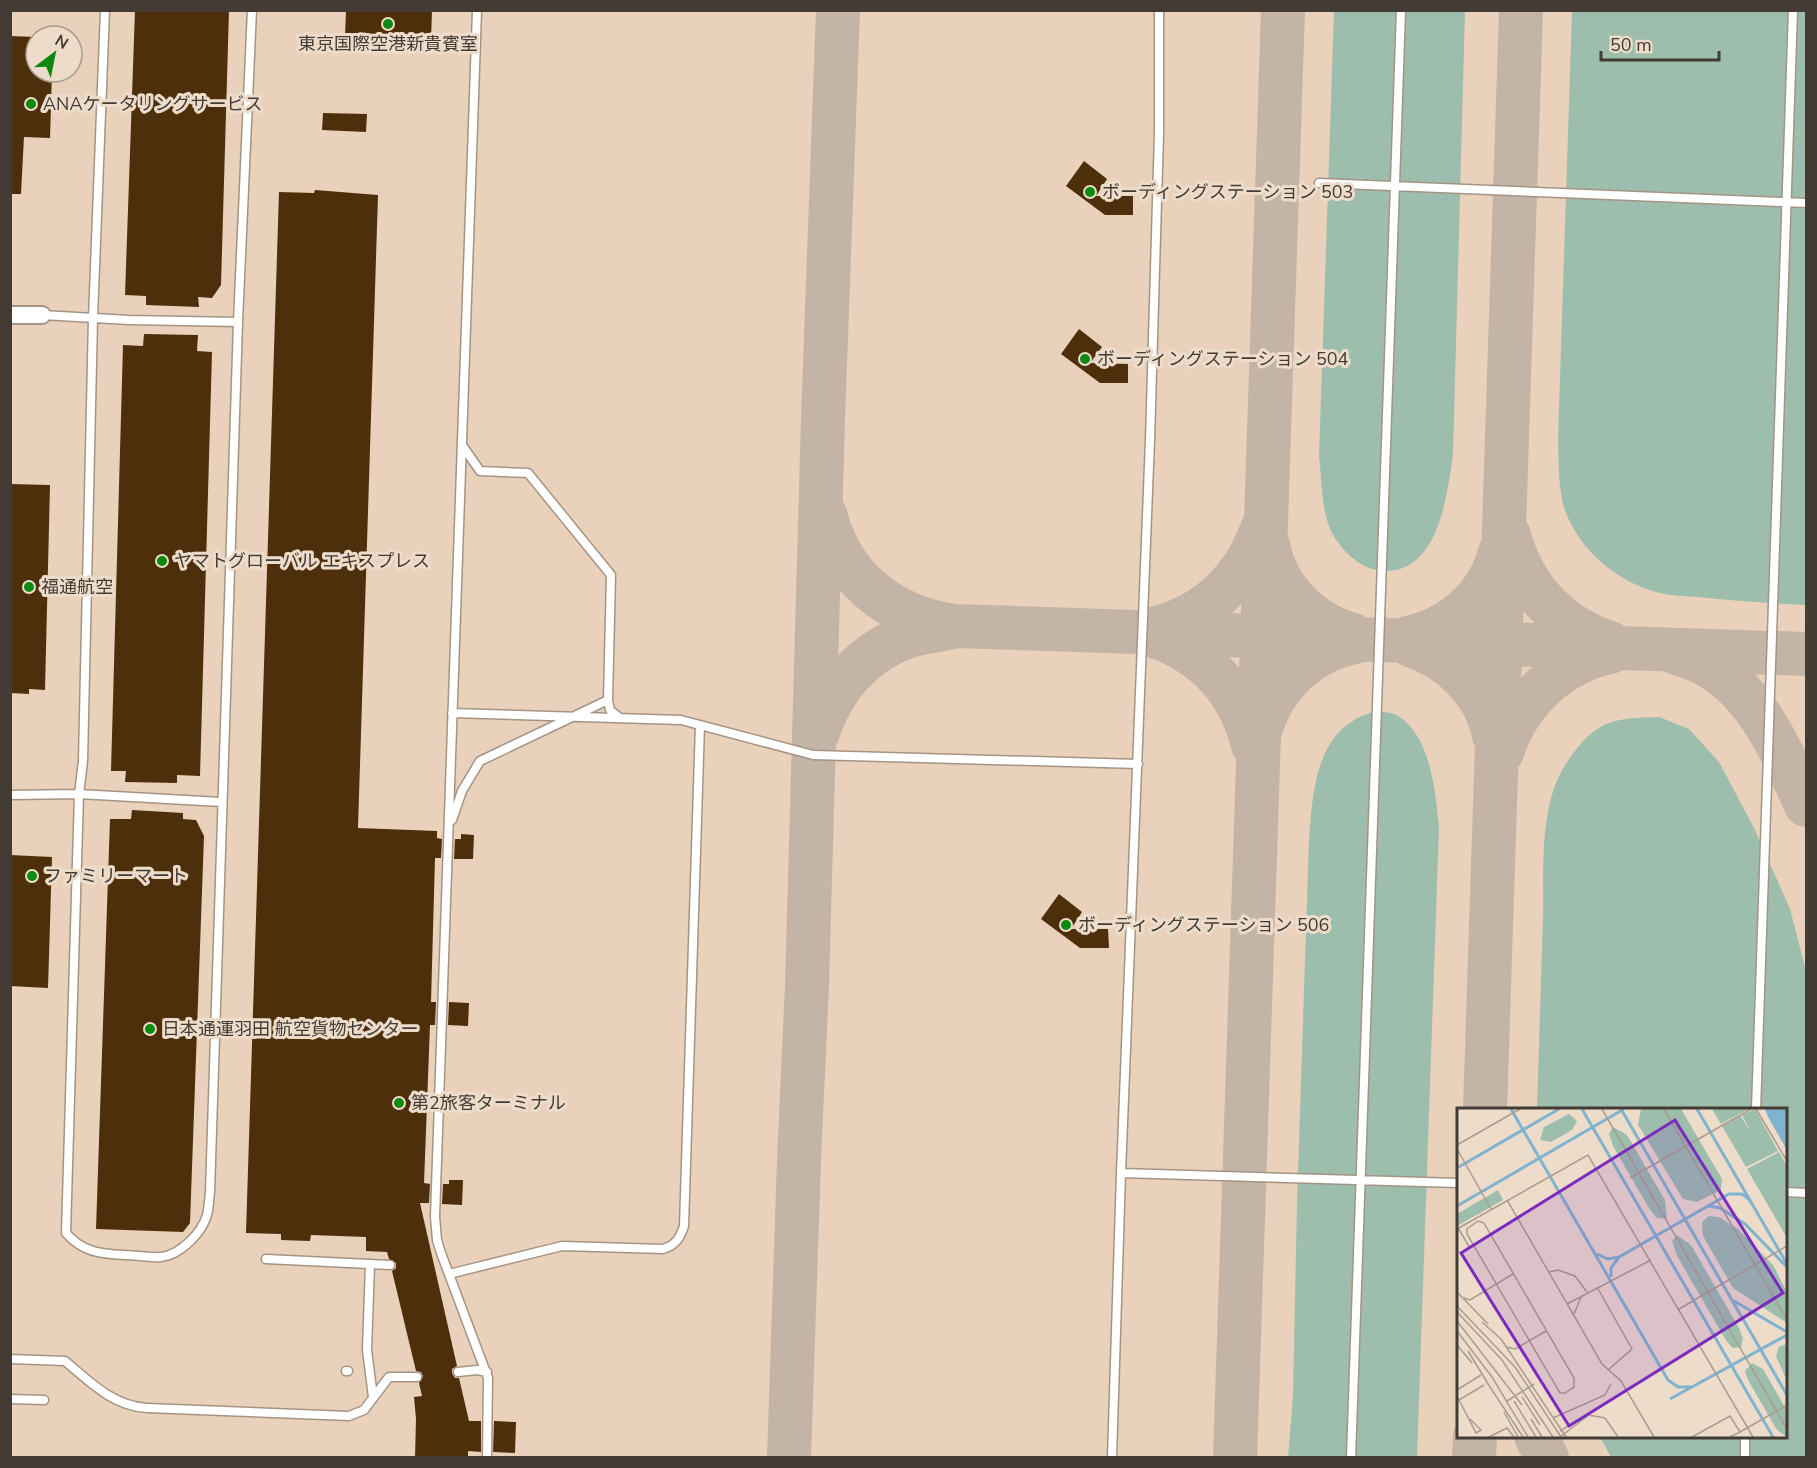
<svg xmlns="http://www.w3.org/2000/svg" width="1817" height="1468" font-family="'Nunito Sans','Noto Sans JP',sans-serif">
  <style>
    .built { fill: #e9d1bb; fill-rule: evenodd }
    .green { fill: #9dbdad }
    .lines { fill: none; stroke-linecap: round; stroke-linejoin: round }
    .taxiway { stroke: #c3b4a5; stroke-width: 44 }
    .building { fill: #4e2f0b }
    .lane-casing { stroke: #a59484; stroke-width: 11 }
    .street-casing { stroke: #a59484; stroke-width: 20 }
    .lane { stroke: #fff; stroke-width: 8 }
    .street { stroke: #fff; stroke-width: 16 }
    .poi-dot { fill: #0d8910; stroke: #eedccb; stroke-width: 2 }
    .labels { text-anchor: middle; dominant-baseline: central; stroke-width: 6; stroke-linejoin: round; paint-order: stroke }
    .poi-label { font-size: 18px; fill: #433b34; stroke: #eedccb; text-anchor: start }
    .inset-river { fill: none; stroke: #80b4ce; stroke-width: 3 }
    .inset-road { fill: none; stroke: #aa9c8f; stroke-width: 1.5 }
    .view { fill: #7b2cbf; fill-opacity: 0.15; stroke: #7b2cbf; stroke-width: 3 }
    .inset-edge { fill: none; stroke: #433b34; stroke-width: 3 }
  </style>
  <rect width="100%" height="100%" fill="#eedccb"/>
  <path class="built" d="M10,11h1796v1446h-1795zM36,36h36v36h-36zM1458,1110h328v326h-328z"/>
  <path class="green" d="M1334,11h131l-12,443c-6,42 -15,126 -76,116 -19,-3 -36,-21 -45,-37 -11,-21 -10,-53 -13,-77z
    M1572,11h234v594c-36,-2 -73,-4 -109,-8 -12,-1 -25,-1 -37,-4 -41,-10 -78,-40 -94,-80 -8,-21 -7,-49 -8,-73z
    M1376,711c6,1 13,1 18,3 37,18 41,77 45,113l-22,630 -129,1 5,-62 4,-192 12,-364c4,-53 7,-113 67,-129z
    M1659,717l30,12 30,33 35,66 36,81 16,62v486h-195l-11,-20 186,-1v-326h-249c2,-64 4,-128 6,-192 1,-44 -3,-93 13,-135 8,-19 24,-42 41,-54 18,-12 41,-11 62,-12z"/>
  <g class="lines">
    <path class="taxiway" d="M825,514c16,64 65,103 129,112l852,28
      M1509,535c13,52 50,92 101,108
      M1268,545c8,44 42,78 85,90
      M1156,628c52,-13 88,-49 106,-99
      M1154,636c52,18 86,56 99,109
      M1407,638c45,-9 82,-42 93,-86
      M1410,645c42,14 76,47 84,91
      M1679,654c70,17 100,92 127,151
      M1261,728c13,-43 49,-78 94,-86
      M818,732c14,-43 44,-79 88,-95 14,-5 31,-6 46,-10
      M1502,752c16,-50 56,-89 108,-100
      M1485,1110l36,-1100
      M1536,1436l11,22
      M789,1458l10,-298 8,-175 16,-566 15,-409
      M1235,1458l48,-1448
      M1474,1458l1,-22"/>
  </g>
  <path class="building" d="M135,10h94l-8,275 -9,13 -14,-1 1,10 -53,-2v-9l-21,-1z
    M346,10h86l-1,31 -86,-4z
    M10,36l26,1v35h16l-2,66 -26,-1 -3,57h-11z
    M323,113l44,1 -1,18 -44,-2z
    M1084,161l23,18 -11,17h37v19h-28l-39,-29z
    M315,190l63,5 -20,633 79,3v7l5,1 -1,19h-6l-4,144h5l-1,23h-5l-6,158 6,1 -1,19h-9l37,163 -5,3v4l3,5h4l10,43h12v31l-13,-1v7h-53l1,-39 -2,-22 8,-1 -3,-13 4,-7 -2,-4 -5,-1 -24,-100 4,-3v-5l-7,-4 -2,-7 -21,-1v-14l-55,-2 -1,6 -29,-1v-6l-35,-1 33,-1041 35,1z
    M1079,329l23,18 -12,16 38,1v19h-28l-39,-29z
    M144,334l54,1 -1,16 15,1 -12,424 -23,-1v8l-52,-1 1,-11h-15l12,-426 20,1z
    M10,484l40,1 -5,205 -16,-1v5l-19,-1z
    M132,810l51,3v6l13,1 8,16 -14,387 -7,9 -87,-3 14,-410h21z
    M461,834l13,1 -1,24h-19l1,-20h6z
    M10,855l42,2 -4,131 -38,-2z
    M1059,894l23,18 -11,17h37l1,19h-29l-39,-29z
    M449,1002l20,1 -1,23 -20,-1z
    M449,1180h14l-1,25 -20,-1 1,-20h6z
    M494,1421l22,1 -1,31 -22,-1z"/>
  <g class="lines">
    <g class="lane-casing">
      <path id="lane" d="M105,10l-12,308 -10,443 -4,33 -13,439c16,19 35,21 58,22 12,0 25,3 37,2 19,-2 41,-24 46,-42 2,-7 2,-16 3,-23l28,-870 14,-312
        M477,10l-42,1207 2,23 4,13 47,125 -1,80
        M1319,183l487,20
        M42,315l87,5 109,2
        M462,445l18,26 48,2 83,102 -3,125 2,10 10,8
        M452,713l229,7 132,35 325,9
        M10,795l69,-1 142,8
        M452,820l10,-29 18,-30 128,-61
        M1756,1110l37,-1100
        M1121,1173l337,10
        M1786,1192l20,1
        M266,1259l124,6
        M370,1264l-3,86 6,47
        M449,1274l113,-28 101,3c13,-4 17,-11 21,-23l16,-501
        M10,1359l55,2c25,21 48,45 82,47l202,8 15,-6 25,-33h28
        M346,1371h2
        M458,1372l19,-2 10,2
        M10,1399l34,1
        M1112,1458l9,-285 29,-733 9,-307v-123
        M1351,1458l50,-1448
        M1745,1458v-22"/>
    </g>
    <g class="street-casing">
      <path id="street" d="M10,315h32"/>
    </g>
    <use href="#lane" class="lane"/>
    <use href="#street" class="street"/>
  </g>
  <g class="poi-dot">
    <circle cx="388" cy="24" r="6"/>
    <circle cx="31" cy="104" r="6"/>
    <circle cx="1090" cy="192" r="6"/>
    <circle cx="1085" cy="359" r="6"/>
    <circle cx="162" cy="561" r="6"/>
    <circle cx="29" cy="587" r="6"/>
    <circle cx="32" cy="876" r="6"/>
    <circle cx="1066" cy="925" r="6"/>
    <circle cx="150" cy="1029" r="6"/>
    <circle cx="399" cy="1103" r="6"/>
  </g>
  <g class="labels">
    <g class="poi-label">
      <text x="388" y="44" text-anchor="middle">東京国際空港新貴賓室</text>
      <text x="43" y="104">ANAケータリングサービス</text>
      <text x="1102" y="192">ボーディングステーション 503</text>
      <text x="1097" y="359">ボーディングステーション 504</text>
      <text x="174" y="561">ヤマトグローバル エキスプレス</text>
      <text x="41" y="587">福通航空</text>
      <text x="44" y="876">ファミリーマート</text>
      <text x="1078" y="925">ボーディングステーション 506</text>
      <text x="162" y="1029">日本通運羽田 航空貨物センター</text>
      <text x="411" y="1103">第2旅客ターミナル</text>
    </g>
  </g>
  <g transform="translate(1457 1108)">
    <rect width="330" height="330" fill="#eedccb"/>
    <path d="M184,1h40l41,70 -1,11 -24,12 -14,-3 -45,-74zM255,1h36l-27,15zM298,1l23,42 -32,16 -24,-41 18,-11 11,18 -9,-18zM112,6l8,7 -5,9 -21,12 -11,-2 4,-13zM156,19l14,8 38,65 2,19 -10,-1 -7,-8 -37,-64 -4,-12zM322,44l8,14v72l-40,-69zM41,82l5,10 -46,26v-12zM252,108l10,1 19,12 35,36 14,27v31l-54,-35 -30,-52 -1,-14zM220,127l14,10 48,83 4,11 -2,8 -8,1 -6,-6 -50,-86 -5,-15zM330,236v37l-11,-25 3,-9zM295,255l11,6 24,42v26l-10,-7 -29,-50 -3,-9z" fill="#9dbdad"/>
    <path d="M308,1h22v41l-19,-33z" fill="#80b4ce"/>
    <path class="inset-river" d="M54,1l157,271 10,7h14M125,1l191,328M164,1l166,286M240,1l90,155M0,60l102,-59M0,98l167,-97M252,98l11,2 25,16 42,43M140,146l11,5 11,-2 110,-63h13l9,7M154,169v-9l8,-11M277,193l53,31M213,291l117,-64"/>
    <path class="inset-road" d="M145,1l185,320M207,1l123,211M299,1l31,52M0,37l63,-36M0,41l34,60M173,70l121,-69M50,92l95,164 19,17 33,56M21,113l6,2 90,155v9l-9,6h-5l-93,-159v-5zM1,120l12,20M0,121l131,-74 165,282M92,164l9,-2 17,6 12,16M140,179l35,62 -24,21M0,184l31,32M7,190l6,2 43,-26M110,196l84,-44M0,198l58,61 46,70M222,201l108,-63M0,204l45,48 51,77M117,206l7,-17M0,213l65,84M25,214l19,17M0,223l35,46 36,60M44,231l65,98M0,237l15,18M50,239l8,2 31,-18M11,243l19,31M29,273l37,56M0,282l24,-15M0,288l19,37 5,-3 -11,-11M65,289l18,28M2,292l25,-15M50,293l27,-17M57,293l22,36M47,304l14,25M131,307l17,3 13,19M96,310l52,-23 6,-11M74,311l11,18M103,323l16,-10M283,324l47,-27M32,329l18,-9 7,9M103,329l29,-22M235,329l38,-21 10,16 -10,5"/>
    <path class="view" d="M218,12l108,173 -214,133 -108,-173z"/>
    <rect width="330" height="330" class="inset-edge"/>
  </g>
  <rect width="1817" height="1468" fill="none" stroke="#433b34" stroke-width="24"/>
  <g transform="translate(54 54) rotate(32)"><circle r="28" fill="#eedccb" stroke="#aa9c8f" stroke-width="1.5"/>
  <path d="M0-4.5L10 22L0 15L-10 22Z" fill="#0d8910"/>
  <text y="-9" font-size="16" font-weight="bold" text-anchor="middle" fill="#433b34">N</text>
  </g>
  <path d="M1601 51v9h118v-9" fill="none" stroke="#433b34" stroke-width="3"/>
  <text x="1610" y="51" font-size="18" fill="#433b34" stroke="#eedccb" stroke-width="4.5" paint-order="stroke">50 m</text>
</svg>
